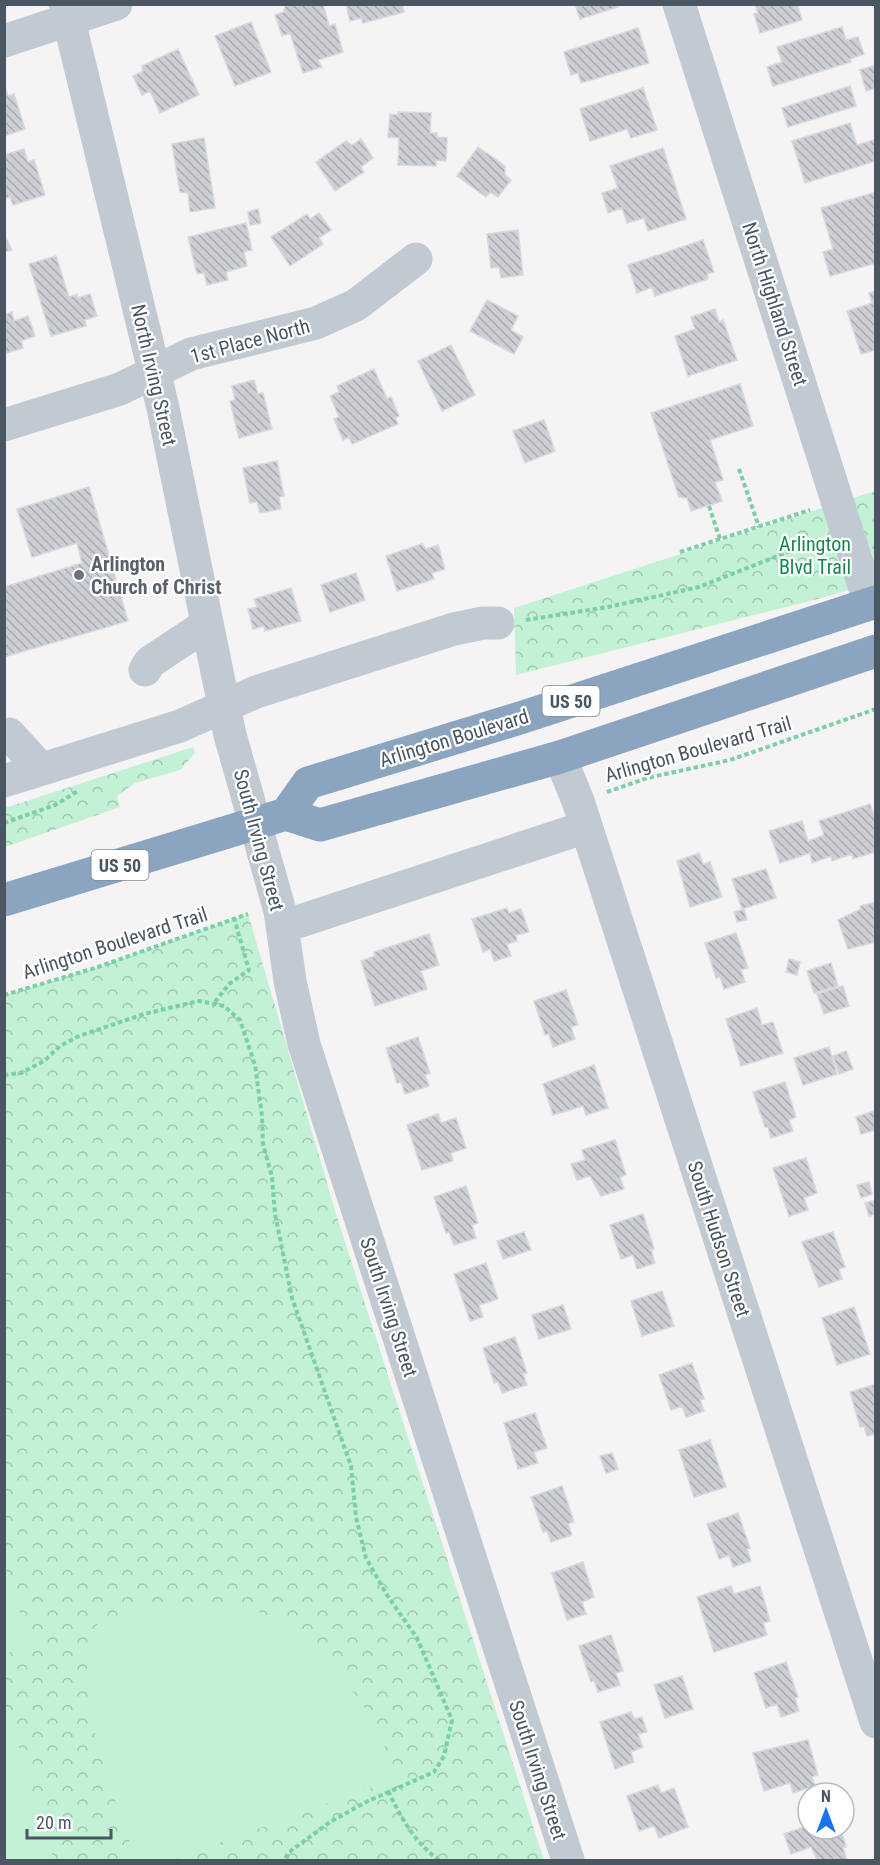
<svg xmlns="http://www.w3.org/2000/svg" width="880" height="1865" font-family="'Roboto Condensed',sans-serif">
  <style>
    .forest { fill: url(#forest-crowns) }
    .pitch { fill: #c3f1d5 }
    .building { fill: url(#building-back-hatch); stroke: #d7d9de; stroke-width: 1.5 }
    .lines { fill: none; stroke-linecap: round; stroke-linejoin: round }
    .path { stroke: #7ad0a6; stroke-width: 4; stroke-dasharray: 4.5 3; stroke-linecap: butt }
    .minor { stroke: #c1cad2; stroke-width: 33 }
    .highway { stroke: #8ba5c1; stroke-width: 33 }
    .worship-dot { fill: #6b7280; stroke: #fff; stroke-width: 2 }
    .labels { text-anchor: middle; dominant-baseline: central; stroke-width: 4.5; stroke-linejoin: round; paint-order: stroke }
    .shield { fill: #fff; stroke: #808990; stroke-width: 1.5 }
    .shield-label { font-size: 18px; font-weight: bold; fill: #4a5661 }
    .street-label { font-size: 20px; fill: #4a5661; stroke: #fff }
    .park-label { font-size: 20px; fill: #17864f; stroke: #fff }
    .worship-label { font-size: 20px; font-weight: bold; fill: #5b616d; stroke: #fff; text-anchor: start }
  </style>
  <defs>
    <pattern id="forest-crowns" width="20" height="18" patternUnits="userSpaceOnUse" patternTransform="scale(1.5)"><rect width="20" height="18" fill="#c3f1d5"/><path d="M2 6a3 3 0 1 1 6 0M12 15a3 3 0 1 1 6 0" fill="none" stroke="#a0c6b0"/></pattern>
    <pattern id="building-back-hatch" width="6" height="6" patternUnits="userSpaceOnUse" patternTransform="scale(1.5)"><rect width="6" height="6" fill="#cdcfd5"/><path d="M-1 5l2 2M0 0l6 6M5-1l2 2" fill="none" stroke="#a8abb0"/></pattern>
  </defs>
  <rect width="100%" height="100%" fill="#f5f3f3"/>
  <path class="forest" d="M875,491v90l-46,15 -313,79 -2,-67z
    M193,747l2,6 -15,17 -45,13 -18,13 3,11 -115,40v-39z
    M248,914l89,303 207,643h-539v-865l90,-27z"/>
  <path class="pitch" d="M5,1565l25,81 -25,8h-1z
    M196,1603c20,0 40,0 59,7 49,19 100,75 123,121 8,15 12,33 17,48l-223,81h-36c-21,-64 -72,-177 -37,-239l56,-15z
    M5,1703l49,157h-49z"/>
  <path class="building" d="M291,4h32l6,22 6,-2 8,28 -25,8 4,7 -19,6 -13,-40 -8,3 -7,-21 9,-3 1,-6z
    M346,4h56l2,8 -41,11 -2,-5 -11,3z
    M575,4h42l1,3 -38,12z
    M755,4h42l5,16 -42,13 -6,-19 4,-1z
    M251,22l20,50 -36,14 -20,-50z
    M842,27l4,13 12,-3 6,17 -14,5 1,3 -78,24 -6,-19 15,-5 -5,-15z
    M638,28l11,35 -68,20 -3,-10 -7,2 -7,-23z
    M178,49l21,46 -39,18 -10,-22 -8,4 -9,-19 10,-5 -1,-5z
    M876,65v23l-10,3 -6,-21z
    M4,84l4,12 6,-2 11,35 -21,7z
    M850,86l6,20 -68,21 -6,-19z
    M643,88l14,42 -26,8 -4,-9 -37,12 -10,-32z
    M398,112l33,1 -1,20h7v4l10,1 -1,23 -10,-1v6l-38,-1 1,-27 -11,-1 2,-23 8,1z
    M850,123l7,22 19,-6v22l-71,22 -13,-42z
    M204,138l11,70 -25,4 -2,-19 -8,-1 -8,-48z
    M361,139l12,19 -12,9 3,5 -29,19 -19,-29 30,-21 6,4z
    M478,147l27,19v9l6,5 -13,17 -8,-5 -4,5 -29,-21z
    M663,148l23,71 -38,12 -4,-13 -17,5 -5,-15 -14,5 -6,-20 16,-5 -8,-22z
    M24,149l4,13 6,-2 11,35 -32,10 -3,-8 -6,2v-44z
    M876,192v71l-46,13 -7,-24 10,-3 -12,-41z
    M258,209l3,14 -11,2 -2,-13z
    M319,213l12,17 -12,8 4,6 -33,22 -19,-29 36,-23 3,5z
    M246,223l6,27 -8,2 3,14 -21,6 2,8 -21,5 -3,-12 -7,1 -9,-37z
    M518,230l5,45 -22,3 -2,-11 -8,1 -4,-34z
    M4,234l8,16 -8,2z
    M703,240l11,32 -7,2 1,5 -53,17 -3,-9 -15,6 -9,-28z
    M56,256l13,41 8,-3 1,4 12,-4 7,22 -12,4 1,6 -35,10 -22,-72z
    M876,291v59l-15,4 -14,-43 25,-8 -3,-10z
    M487,300l31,16 -7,14 12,7 -9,17 -44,-23z
    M715,309l4,13 4,-2 14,40 -49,16 -13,-40 20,-7 -4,-12z
    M12,312l2,9 14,-5 7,20 -14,5 2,7 -19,6v-39z
    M451,345l24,50 -33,16 -24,-50z
    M374,369l13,30 4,-2 8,19 -4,2 3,6 -46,20 -3,-7 -6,3 -9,-21 5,-2 -9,-21 9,-4 -2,-6z
    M254,380l4,14 5,-1 9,36 -33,9 -9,-37 5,-1 -3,-14z
    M740,384l13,42 -43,14 13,40 -8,2 7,19 -31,10 -4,-13 -8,-1 -28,-84z
    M544,420l11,31 -30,12 -12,-32z
    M277,461l7,35 -5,1 2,12 -21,4 -3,-11 -7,1 -7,-35z
    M89,487l39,134 -124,36v-70l78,-24 -5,-20 -45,14 -15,-48z
    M422,544l4,5 12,-4 7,24 -13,4 2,6 -37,12 -11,-35z
    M356,573l9,27 -35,12 -9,-27z
    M291,588l10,33 -36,10 -1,-5 -11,3 -5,-20 9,-2 -3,-8z
    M870,804l6,17 -1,31 -22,7 -1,-5 -20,7 -1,-5 -19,7 -2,-10 -30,10 -11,-32 33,-10 6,20 16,-6 -5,-14z
    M699,853l4,11 7,-2 12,35 -32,10 -13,-46z
    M766,869l10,29 -34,11 -10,-30z
    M876,902v40l-28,7 -10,-29 23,-11 -1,-3z
    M507,908l2,5 12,-4 8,23 -13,3 1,6 -10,3 4,12 -17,5 -4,-12 -7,3 -11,-33z
    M744,909l3,11 -10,2 -3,-10z
    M736,933l12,35 -7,2 4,12 -21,7 -4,-12 -4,1 -11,-35z
    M429,934l10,31 -18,6 6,18 -52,17 -14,-45 14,-5 -1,-4z
    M789,959l11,3 -3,13 -11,-3z
    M831,963l7,23 -24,7 -7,-22z
    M843,986l6,20 -25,8 -7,-20z
    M566,990l12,35 -7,2 4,12 -22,8 -4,-13 -4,1 -11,-34z
    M757,1008l5,17 11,-3 10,31 -42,13 -15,-47z
    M418,1037l12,36 -5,2 4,11 -24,8 -4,-12 -4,1 -11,-35z
    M829,1047l8,27 -34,11 -9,-27z
    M846,1051l7,18 -14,5 -6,-18z
    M594,1065l14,43 -22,7 -3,-9 -30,9 -10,-31z
    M785,1082l11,35 -7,3 4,11 -22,7 -3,-11h-3l-12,-35z
    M876,1110v20l-15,4 -5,-17z
    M438,1114l3,9 15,-5 10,30 -15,5 2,8 -31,9 -15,-45z
    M615,1140l11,35 -6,2 4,12 -23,7 -11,-20 -13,4 -6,-16 14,-4 -3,-10z
    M806,1158l11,35 -13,5 4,12 -19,6 -16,-48z
    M869,1182l3,12 -11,4 -4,-13z
    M466,1186l12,37 -6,2 4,13 -22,7 -5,-13 -3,1 -12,-36z
    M875,1200l1,14 -7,2 -4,-13z
    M643,1214l11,35 -3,1 4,13 -18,6 -4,-14 -12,4 -11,-34z
    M524,1232l7,18 -28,9 -6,-18z
    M833,1232l12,35 -6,2 3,10 -23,8 -17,-45z
    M486,1263l12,36 -19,6 4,12 -13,4 -16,-47z
    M662,1291l12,35 -32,10 -11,-35z
    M563,1305l8,24 -32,10 -7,-24z
    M854,1307l16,47 -33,11 -15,-47z
    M515,1337l12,36 -4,1 4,11 -25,8 -4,-11 -4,1 -11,-35z
    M692,1363l12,36 -4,1 4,11 -18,6 -4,-11 -11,4 -12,-35z
    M876,1384v50l-9,2 -3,-10 -4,1 -10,-35z
    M535,1413l12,35 -13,4 4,11 -20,6 -14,-46z
    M710,1440l16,47 -32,10 -15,-47z
    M612,1453l6,16 -12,4 -6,-17z
    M562,1486l12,36 -6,2 4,11 -21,7 -4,-11 -4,1 -12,-35z
    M738,1513l12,35 -3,1 4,12 -18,6 -4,-12 -10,4 -12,-35z
    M583,1562l11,35 -12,5 4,12 -19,6 -15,-47z
    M731,1586l3,8 26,-8 10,35 -7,2 4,12 -53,17 -17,-55z
    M611,1635l12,36 -7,2 4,12 -22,7 -4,-12 -3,2 -12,-36z
    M786,1662l12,35 -3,1 4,13 -18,6 -4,-13 -11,4 -12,-35z
    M682,1676l11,33 -28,9 -11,-33z
    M631,1712l3,7 8,-2 5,15 -9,2 5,13 -12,5 3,10 -19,7 -15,-47z
    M808,1740l10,35 -6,2 3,9 -22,7 -3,-10 -26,8 -11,-38z
    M658,1785l3,8 13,-5 14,39 -29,11 -5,-12 -15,5 -12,-35z
    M808,1821v8h33l5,18 -3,1 4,12h-30l-6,-13 -20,7 -7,-20 20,-7 -1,-4z"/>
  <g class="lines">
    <path class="path" d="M739,469l20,58
      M709,506l11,33
      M680,552l130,-42
      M526,620l82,-13 91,-20 119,-47
      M607,792l40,-14 83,-18 146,-51
      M4,823l51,-18 23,-14
      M4,995l91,-27 153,-54
      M215,1002l14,-18 20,-14 -15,-52
      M4,1075l17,-2 23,-12 16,-15 19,-10 65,-22 55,-13 25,5 16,14 15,45 7,51 1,28 9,33 3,37 17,84 59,168 5,51 10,41 21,37 30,43 35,82 -8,36 -10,16 -68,30 -36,20 -42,31 -3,7
      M388,1791c14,28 26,51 51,69"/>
    <path class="minor" d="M65,4l98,404 67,327 50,176 10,70 14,63 264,816
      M679,4l191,600
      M4,41l112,-37
      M4,425l116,-36 71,-35 125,-31 40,-18 60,-46
      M145,670l5,-8 56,-37
      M9,734l32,35
      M560,757l18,44 298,921
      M4,781l176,-55 76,-34 198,-63 29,-6h15
      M282,927l304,-100"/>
    <path class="highway" d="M286,814l22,-31 212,-65 356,-116
      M4,900l282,-86 34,11 240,-68 316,-106"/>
  </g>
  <circle class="worship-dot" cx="79" cy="575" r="6"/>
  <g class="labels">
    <g class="shield">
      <rect x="542.5" y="686" width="57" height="30" rx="4.5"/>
      <rect x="91.5" y="850" width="57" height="30" rx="4.5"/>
    </g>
    <g class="shield-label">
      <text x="571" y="701">US 50</text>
      <text x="120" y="865">US 50</text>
    </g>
    <g class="street-label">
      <text transform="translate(775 304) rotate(72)">North Highland Street</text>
      <text transform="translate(250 341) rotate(-15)">1st Place North</text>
      <text transform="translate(154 375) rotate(77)">North Irving Street</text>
      <text transform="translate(454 738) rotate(-17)">Arlington Boulevard</text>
      <text transform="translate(698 749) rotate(-16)">Arlington Boulevard Trail</text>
      <text transform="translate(259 840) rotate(75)">South Irving Street</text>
      <text transform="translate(115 943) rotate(-18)">Arlington Boulevard Trail</text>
      <text transform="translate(719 1239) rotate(72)">South Hudson Street</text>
      <text transform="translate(389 1307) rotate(72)">South Irving Street</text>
      <text transform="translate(538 1770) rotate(72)">South Irving Street</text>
    </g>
    <g class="park-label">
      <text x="815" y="544">Arlington<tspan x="815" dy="23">Blvd Trail</tspan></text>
    </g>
    <g class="worship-label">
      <text x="91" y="564">Arlington<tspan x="91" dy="23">Church of Christ</tspan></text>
    </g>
  </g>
  <rect width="880" height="1865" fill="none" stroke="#4a5661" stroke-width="12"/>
  <g transform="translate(826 1811)"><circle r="28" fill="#ffffff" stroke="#b7bbc0" stroke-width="1.5"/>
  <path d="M0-4.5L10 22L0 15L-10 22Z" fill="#1a73e8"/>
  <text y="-9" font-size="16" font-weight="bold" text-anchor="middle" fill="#4a5661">N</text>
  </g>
  <path d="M27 1829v9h84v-9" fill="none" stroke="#4a5661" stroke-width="3"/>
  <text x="36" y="1829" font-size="18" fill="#4a5661" stroke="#ffffff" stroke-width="4.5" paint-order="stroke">20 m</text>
</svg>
